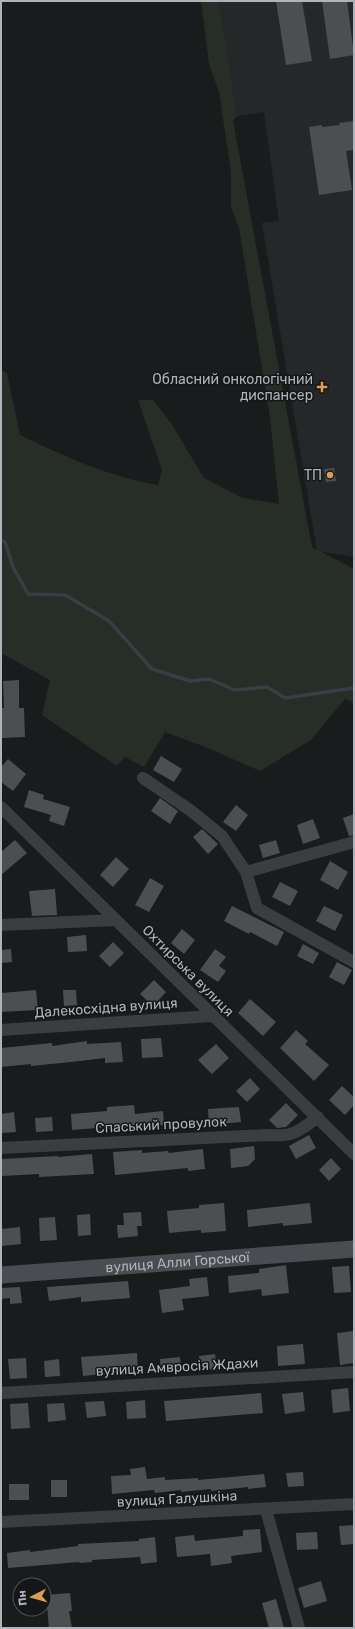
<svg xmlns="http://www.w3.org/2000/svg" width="355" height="1629" font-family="Rubik,sans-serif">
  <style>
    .built { fill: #262729 }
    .green { fill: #272e27 }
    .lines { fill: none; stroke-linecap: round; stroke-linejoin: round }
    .stream { stroke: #363f44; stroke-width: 3.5 }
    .building { fill: #4d4e51 }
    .street { stroke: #3c3d41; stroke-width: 12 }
    .secondary { stroke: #4a4c51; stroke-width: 17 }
    .poi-dot { fill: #dd9e51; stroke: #151617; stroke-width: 1.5 }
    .labels { text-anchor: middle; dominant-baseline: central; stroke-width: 3; stroke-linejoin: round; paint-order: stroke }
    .poi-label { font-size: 14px; fill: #afb3ba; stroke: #151617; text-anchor: end }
    .street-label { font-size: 14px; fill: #afb3ba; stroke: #151617 }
  </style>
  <rect width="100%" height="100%" fill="#1a1b1c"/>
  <path class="built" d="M219,1h135v556l-37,-6 -55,-328 17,-2 -15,-109 -27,4z"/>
  <path class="green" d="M201,1h18l18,115 -4,5 79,426 42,22v134l-9,-4 -34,41 -51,31 -52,-23 -43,-16 -21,35 -19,-10 -8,9 -75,-51 8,-35 -49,-27v-283l6,3 13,62c46,22 87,41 138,50l4,-15 -24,-70h15l18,23 33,55 39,20 36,6 -9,-87 -31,-189 -8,-21v-35l-12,-80 -10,-28z"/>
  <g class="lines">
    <path class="stream" d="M1,540l4,2 8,25 15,27 37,1 44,26 43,48 38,12 19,-2 26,11 32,-3 18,11 69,-10"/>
  </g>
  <path class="building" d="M276,1h26l10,60 -26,4z
    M322,1h25l7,54 -24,4z
    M354,121v29l-8,1 6,39 -33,5 -10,-68 13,-2v2l18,-2 -1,-2z
    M334,468l2,13 -10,1 -2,-13z
    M19,680v28h5l1,29 -23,1 -1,-30h3l-1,-27z
    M161,756l21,13 -8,13 -21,-12z
    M8,759l18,15 -13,17 -12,-9v-15z
    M29,790l15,5 -1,4 27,8 -6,19 -15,-5 2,-6 -27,-8z
    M160,798l18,13 -8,13 -19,-13z
    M236,805l12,10 -12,16 -13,-9z
    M354,814v21l-5,1 -6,-18z
    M313,819l7,19 -17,6 -6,-19z
    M202,829l16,15 -10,10 -15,-17z
    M15,840l12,13 -26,22v-23z
    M276,840l4,13 -17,5 -4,-13z
    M116,857l13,12 -16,18 -13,-12z
    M330,861l18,11 -10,18 -18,-10z
    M150,878l14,8 -15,26 -14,-7z
    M280,882l18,9 -8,15 -18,-9z
    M55,889l2,26 -25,1 -3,-25z
    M232,906l52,26 -7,14 -27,-14 -1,2 -25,-13z
    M324,906l19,9 -8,16 -19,-10z
    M182,929l13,11 -11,14 -13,-11z
    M86,935l1,16 -19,1 -1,-15z
    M113,942l11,11 -14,14 -11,-11z
    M303,944l16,9 -6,11 -16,-8z
    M11,949l1,13 -11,1v-13z
    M215,949l11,8 -7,9 7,5 -8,11 -18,-12z
    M337,962l15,8 -8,15 -15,-8z
    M154,980l12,12 -13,14 -13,-12z
    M36,990l2,20 -37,2v-19z
    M63,990h13l1,15 -13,1z
    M250,999l26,23 -13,14 -25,-23z
    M296,1030l12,11 -3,3 24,21 -15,16 -34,-33z
    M161,1038l2,19 -21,1 -1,-19z
    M87,1041v3l34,-2 2,20 -18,1v-5l-34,4 -40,4v-2l-30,3v-19l51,-5v3z
    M216,1044l13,14 -17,16 -14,-14z
    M250,1078l10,11 -13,13 -11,-11z
    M342,1086l12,11v8l-9,10 -16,-15z
    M286,1103l12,12 -12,12 -9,1 -8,-8z
    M134,1105l1,9 28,-3 1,14 -55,4 -1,-2 -36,3 -1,-16 36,-3v-4z
    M239,1107l2,15 -32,3 -1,-16z
    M14,1112l2,20 -15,1v-19z
    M52,1117l1,14 -17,1 -1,-14z
    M309,1135l7,13 -20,11 -7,-13z
    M254,1146l1,13 -7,7 -17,2 -1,-19z
    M203,1149l2,20 -17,2v-3l-73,7 -2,-23 29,-2v3l26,-2 1,2z
    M92,1154l2,20 -55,3v-3l-37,2 -1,-17 57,-3v1z
    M331,1158l10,11 -12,12 -10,-11z
    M224,1203l2,28 -25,2v-3l-32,3 -2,-22 32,-3v-3z
    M310,1203l2,20 -29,3v-3l-35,4 -1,-17z
    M141,1212l1,14h-5l1,10 -20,2 -1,-13h7l-1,-12z
    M90,1214l1,21 -13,1 -1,-21z
    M55,1217l2,23 -17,1 -1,-23z
    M20,1227l1,17 -19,2 -1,-17z
    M286,1265l3,28 -27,3 -1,-7 -32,4 -1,-17 31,-3v-4z
    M349,1266l2,26 -17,1 -2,-26z
    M207,1277l2,19 -27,3 2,11 -22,3 -3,-23 31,-4 -1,-7z
    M128,1281l2,17 -49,4v-5l-32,4 -2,-14z
    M20,1287l2,16 -12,1v-6l-9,1v-11z
    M354,1331v32l-14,2 -3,-32z
    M303,1344l2,20 -27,2 -1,-20z
    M137,1353l1,21 -16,1v-3l-39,4 -2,-19z
    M215,1354l2,15 -16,1 -2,-14z
    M180,1357l1,14 -20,2 -1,-14z
    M26,1358l1,20 -17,1 -2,-20z
    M59,1359l1,17 -15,1 -1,-16z
    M348,1388l2,23 -17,2 -2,-23z
    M303,1392l2,19 -20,3 -3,-20z
    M261,1393l2,20 -97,8 -2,-20z
    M145,1400l1,18 -19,1 -1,-17z
    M104,1401l2,15 -19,2 -2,-16z
    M28,1403l2,25 -19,1 -1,-25z
    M64,1403l2,17 -18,2 -1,-18z
    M145,1467l2,12 18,-2v3l33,-2v2l66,-6 2,13 -18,2v-2l-37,4v-2l-30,3v-2l-26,3 -1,-3 -42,4 -1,-18 20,-1 -1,-6z
    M303,1472l1,14 -16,1 -2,-14z
    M51,1480h16v17h-16z
    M9,1484h20v16h-20z
    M354,1525v19l-13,1 -2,-19z
    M260,1529l2,23 -31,4 1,7 -21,3 -1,-12 -33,3 -2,-20 19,-2 1,6 48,-5v-6z
    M317,1532l1,17 -21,1 -1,-17z
    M155,1537l2,25 -16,2 -1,-7 -48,3v2l-12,1 -1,-1 -71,6 -1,-15 23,-3v2l48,-6v-2l61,-3v-2z
    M321,1581l6,20 -23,7 -6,-20z
    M70,1593l2,18h-3l3,17h-23l-3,-33z
    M276,1599l8,29h-15l-7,-25z"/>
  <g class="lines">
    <path class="street" d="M143,778l47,32 32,26 24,36 11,36 97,54
      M1,807l353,347
      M246,872l108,-30
      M1,925l114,-5
      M1,1030l211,-14
      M1,1148l266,-13c26,2 31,-3 51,-18
      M1,1393l353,-21
      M266,1510l33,118
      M1,1522l353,-18"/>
    <path class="secondary" id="s1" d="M1,1275l353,-26"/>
  </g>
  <g class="poi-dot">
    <path d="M320 381h4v4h4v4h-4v4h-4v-4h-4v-4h4z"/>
    <circle cx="330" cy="475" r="4"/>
  </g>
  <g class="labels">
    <g class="poi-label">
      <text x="313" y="379">Обласний онкологічний<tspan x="313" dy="16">диспансер</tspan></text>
      <text x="322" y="475">ТП</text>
    </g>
    <g class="street-label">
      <text transform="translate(188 971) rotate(45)">Охтирська вулиця</text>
      <text transform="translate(106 1008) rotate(-4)">Далекосхідна вулиця</text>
      <text transform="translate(161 1125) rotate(-3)">Спаський провулок</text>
      <text stroke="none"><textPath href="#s1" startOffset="177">вулиця Алли Горської</textPath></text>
      <text transform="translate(177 1367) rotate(-3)">вулиця Амвросія Ждахи</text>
      <text transform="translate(177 1499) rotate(-3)">вулиця Галушкіна</text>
    </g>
  </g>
  <rect width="355" height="1629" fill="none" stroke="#afb3ba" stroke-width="4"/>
  <g transform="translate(32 1597) rotate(264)"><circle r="19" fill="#151617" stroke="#535558"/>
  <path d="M0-3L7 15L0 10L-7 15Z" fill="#dd9e51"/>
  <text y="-6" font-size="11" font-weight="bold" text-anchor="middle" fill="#afb3ba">Пн</text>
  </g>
</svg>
